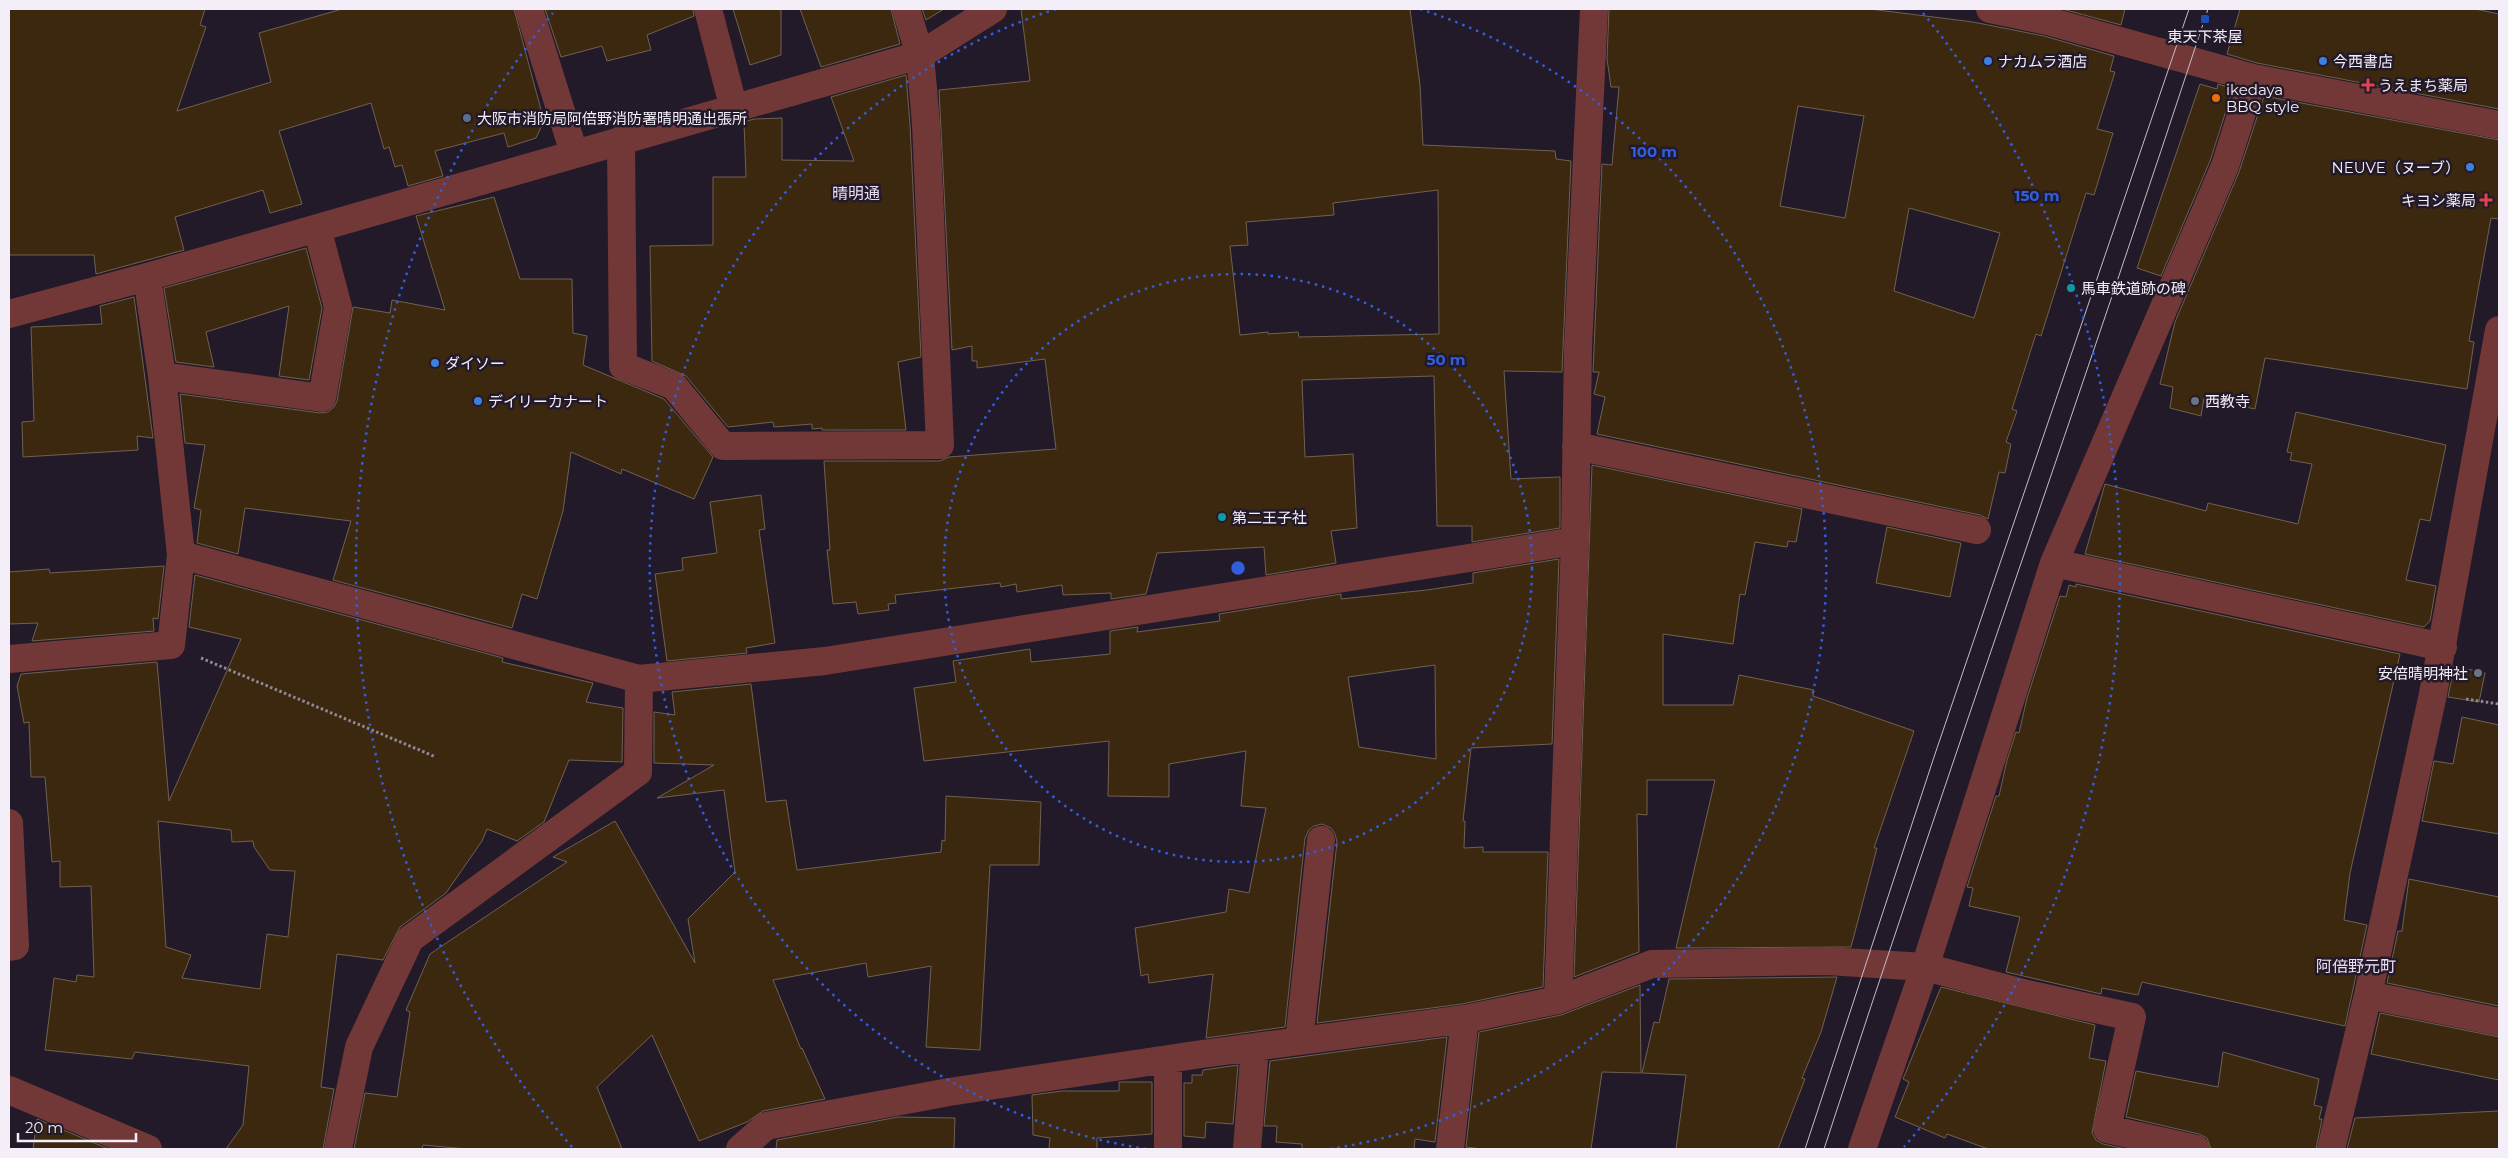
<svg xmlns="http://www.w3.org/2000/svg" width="2508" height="1158" font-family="Montserrat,'Noto Sans JP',sans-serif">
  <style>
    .building { fill: #3c280f; stroke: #6f6150; fill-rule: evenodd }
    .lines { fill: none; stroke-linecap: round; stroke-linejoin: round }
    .path { stroke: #8f8895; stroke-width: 3; stroke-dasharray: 2.5 2.5; stroke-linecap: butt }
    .minor { stroke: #723838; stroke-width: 28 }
    .tram { stroke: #c3bdc9; stroke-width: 1 }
    .ring { fill: none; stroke: #325edb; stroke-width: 2.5; stroke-dasharray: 2.5 5 }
    .transit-dot { fill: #1a4fb4; stroke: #221a29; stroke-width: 2 }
    .shop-dot { fill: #3f7fe0; stroke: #221a29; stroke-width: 2 }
    .health-dot { fill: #e0444e; stroke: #221a29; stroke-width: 2 }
    .food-dot { fill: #e8710a; stroke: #221a29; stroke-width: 2 }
    .service-dot { fill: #5c6f8a; stroke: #221a29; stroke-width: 2 }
    .culture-dot { fill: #0f9aa8; stroke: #221a29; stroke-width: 2 }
    .worship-dot { fill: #6b7280; stroke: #221a29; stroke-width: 2 }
    .labels { text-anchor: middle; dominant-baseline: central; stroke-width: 5; stroke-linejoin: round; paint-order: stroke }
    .poi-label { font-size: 15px; fill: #f4eef9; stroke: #221a29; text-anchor: start }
    .neighbourhood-label { font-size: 16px; fill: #eadef4; stroke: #221a29 }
    .centre { fill: #325edb; stroke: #221a29; stroke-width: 2.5 }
    .ring-label { font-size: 15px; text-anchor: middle; font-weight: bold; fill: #325edb; stroke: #221a29; stroke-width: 5; stroke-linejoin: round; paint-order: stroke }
  </style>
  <rect width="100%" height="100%" fill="#221a29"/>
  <path class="building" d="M9,9h196l-5,16 6,2 -29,84 94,-29 -12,-49 83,-24h172l30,112 -8,17 -28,9 -4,-14 -69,18 8,25 -35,10 -6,-21 -7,2 -6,-20 -5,2 -13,-46 -92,28 23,73 -32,9 -7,-23 -88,27 9,33 -88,24 -2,-19h-85z
    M545,9h148l1,7 -47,19 4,15 -44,11 -5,-15 -41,11z
    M733,9h48v46l-31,10z
    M800,9h91l9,35 -79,23z
    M922,9h22l-18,11z
    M1021,9h389l10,76 3,60 132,6 1,8 15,2 -9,211 -58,-1 7,108 49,-2v51l-88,14v-16h-35l-3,-150 -132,4 3,77 48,-3 4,74 -26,3 5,32 -70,12 -2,-28 -107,6 -11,41 -35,5v-6l-48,2 -1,-10 -45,7 -1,-8 -15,3 -1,-4 -105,12 1,8 -8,1 1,6 -31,4 -2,-12 -23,2 -6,-54h3l-6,-89h116l9,-4 107,-8 -11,-90 -68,9v-7h-5v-15l-20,4 -13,-260 91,-9zM1438,190l1,144 -140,3 -1,-5 -30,2v-2l-28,3 -10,-89 18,-1 -2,-23 88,-7 -1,-12z
    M1609,9h261l103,13 71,14 70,20 -4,15 5,1 -18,57 16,4 -19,62 -8,-2 -45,143 -5,-2 -24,75 5,2 -11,31 5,2 -6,29 -6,-1 -11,47 -8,-4 -383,-81 8,-37 -11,-3 5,-22h-6l9,-208 10,1 7,-78h-8l-4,-28zM1798,106l66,10 -19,102 -65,-12zM1909,208l91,25 -26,85 -80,-27z
    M2062,9h63l-4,16z
    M2240,9h235l24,5v95l-242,-46 -30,-9z
    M906,75l4,50 11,232 -23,5 8,68h-84v-2l-10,1v-5l-38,3 -1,-5 -45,5 -42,-51 -34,-15 -2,-115 63,-1v-68h33l-2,-55 10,-3 28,-1v42l72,1 -23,-64z
    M2200,84l17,5 1,-5 15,5 -23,72 -49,115 -24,-8z
    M2264,96l235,44v79l-8,-1 -22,123 5,1 -7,47 -202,-31 -10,51 -51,-11 -3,18 -31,-8 3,-21 -13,-3 15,-62 64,-150z
    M494,197l26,82h52l1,54 14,3 -4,29 81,34 49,58 -19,42 -72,-30 -1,5 -50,-22 -8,59 -26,88 -15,-5 -10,34 -179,-48 18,-59 -106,-13 -7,46 -41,-11 4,-33 -7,-2 11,-63 -20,-2 -5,-49 140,19 8,-1 6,-5 3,-6 16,-94 37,6 2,-13 53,10 -29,-94z
    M306,248l16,60 -13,72 -30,-4 10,-70 -83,26 8,35 -38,-5 -12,-74z
    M134,297l19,141 -16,-2 1,14 -115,7 -1,-35 12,-1 -3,-94 71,-3 -2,-18z
    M2296,412l150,33 -16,76 -10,-2 -14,61 30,6 -6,35 -6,6 -339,-73 20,-70 101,27 2,-8 90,21 14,-60 -22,-4 2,-7 -5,-1z
    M1592,465l210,44 -6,33 -8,-1 -1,6 -32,-5 -10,53 -5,-1 -7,50 -70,-10v71h70l6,-30 75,15 -1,6 101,35 -40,117h3l-26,99 -175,1 39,-168h-68v35l-10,-1 2,138 -65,25z
    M761,495l4,34 -6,1 16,113 -29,5 1,5 -80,8 -12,-87 28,-4 -1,-12 35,-5 -7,-51z
    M1887,527l74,16 -11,54 -74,-14z
    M1559,559l-7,185 -81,4 -8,73h2l-1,27 19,-1v5h65l-5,135 -81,17 -145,19 20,-181 -2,-8 -4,-6 -9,-4 -8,2 -5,4 -4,8 -20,189 -79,11 7,-64 -64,9 -1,-9 -7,2 -6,-48 91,-16 3,-23 20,4 17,-85 -25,-2 5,-55 -77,13v33l-61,-1 1,-55 -185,20 -10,-73 42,-6 -3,-21 77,-12 1,13 79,-8v-23l28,-4 -1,5 83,-11 -1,-7 122,-20v5l86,-9 46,-7v-10zM1435,665l1,94 -77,-12 -11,-70z
    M164,566l-6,53 -5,-1 1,13 -122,10 6,-18 -29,1v-52l40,-3 1,4z
    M195,575l308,83 -1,4 91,21 -7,19 37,6 -1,54 -53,-2 -25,62 -27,19 -30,-12 -5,12 -36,52 -46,34 -17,33 -46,-6 -16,133 13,2 -11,60h-97l17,-24 6,-59 -114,-14 -3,7 -87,-9 9,-72 22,4 1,-7 17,2 -3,-91 -31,1v-26l-8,1 -7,-85h-14l-2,-55 -5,1 -7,-37 4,-12 136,-12 12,139 72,-162 -52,-12zM158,821l73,9 1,12 21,-1 1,6 16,23 25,1 -7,66 -21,-3 -7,55 -78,-11 9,-23 -25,-8z
    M2076,584l324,70 -50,219 -6,47 23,5 -22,101 -203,-44 -4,13 -36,-7 -1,6 -95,-22 14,-55 -51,-11 4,-18 -6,-1 29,-91h3l8,-36 9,-28 3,1 8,-35 33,-102 6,1 3,-12 7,2z
    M2454,666l31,7 -6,29 -31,-5z
    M751,684l15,118 20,-2 11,70 144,-18 1,-12 3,1 1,-45 95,6 -2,63h-49l-10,185 -54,-3 5,-81 -63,11 -2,-14 -93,17 28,69 1,-1 23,51 -62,12 -16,11 -48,19 -47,-106 -55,52 25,62h-156l-43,-4 -1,4h-68l11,-56 32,4 13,-85 -4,-2 24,-56 137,-92 -14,-5 62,-36 80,142 -7,-44 47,-47 -11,-82 -67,8 57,-33 -60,-2v-51l21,3 -3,-23z
    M2462,717l37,8v109l-77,-13 12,-60 19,3z
    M2409,879l90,18v109l-112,-23 11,-52h4z
    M1837,977l-16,55 -19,46 3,1 -27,70h-102l10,-74 -44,-2 12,-51 5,1 10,-44z
    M1640,985l1,88 -39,-1 -11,77h-110l-15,-2 13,-115 82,-17z
    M1941,987l154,38 -6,33 17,3 -14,72 4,7 7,4 23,5h-138l-41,-15 -2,4 -50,-21 14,-35 -6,-3z
    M2380,1013l119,24v43l-128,-26z
    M1447,1037l-12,105 -20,-3 -1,10h-112v-5l-26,-2 1,-16h-13l6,-65z
    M2223,1052l96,27 -5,26 8,2 -3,12h3l-6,30h-105l-4,-11 -8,-4 -73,-17 10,-46 82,16z
    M1238,1065l-5,59 -27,-2 -1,16 -21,-2v-53h8v-8h10l1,-5z
    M1119,1082h33v52l-55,4v11h-48l1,-11 -17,-3 -1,-40 30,-4h57z
    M2499,1111v38h-152l8,-31z
    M898,1117l57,1 -1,31h-178l1,-9z
    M37,1119l72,30h-76z"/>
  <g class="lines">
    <path class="path" d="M201,658l235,99
      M2466,699l33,5"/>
    <path class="minor" d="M529,9l45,144
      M708,9l26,100
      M1990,9l58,12 205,57 246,47
      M621,140l2,226 51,20 49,60 217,-1 -14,-321 -6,-69 -14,-46
      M9,314l138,-37 773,-222 73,-46
      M162,376l160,22 16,-91 -21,-79
      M1576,446l401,84
      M181,555l458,124 186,-18 750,-120
      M2054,563l389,84
      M9,659l162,-14 10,-90 -19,-179 -15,-99
      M9,823l6,123 -6,1
      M2368,995l131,27
      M1558,1000l17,-459 3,-193 16,-339
      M1299,1041l22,-201
      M1168,1059v90
      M9,1090l139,59
      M338,1149l21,-102 51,-108 228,-167 1,-93
      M740,1149l26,-23 183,-34 246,-37 270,-36 93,-19 94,-36 175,-3 98,6 102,27 105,23 -25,112 89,20
      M1247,1149l8,-102
      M1450,1149l15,-130
      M1862,1149l63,-182 129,-404 171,-397 28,-88
      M2331,1149l37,-154 65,-301 66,-364"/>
    <path class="tram" d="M1805,1149l130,-395 254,-745
      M1824,1149c124,-381 259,-759 384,-1140"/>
  </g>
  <g class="ring">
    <circle cx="1238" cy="568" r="294"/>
    <path d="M1146 1149A588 588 0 0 1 1056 9M1420 9A588 588 0 0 1 1330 1149"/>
    <path d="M572 1147A882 882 0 0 1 553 13M1923 13A882 882 0 0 1 1904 1147"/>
  </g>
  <rect class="transit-dot" x="2200" y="14" width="10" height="10" rx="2.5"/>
  <g class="shop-dot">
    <circle cx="1988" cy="61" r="5"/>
    <circle cx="2323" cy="61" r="5"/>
    <circle cx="2470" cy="167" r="5"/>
    <circle cx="435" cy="363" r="5"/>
    <circle cx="478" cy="401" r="5"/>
  </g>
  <g class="health-dot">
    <path d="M2365.5 77.5h5v5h5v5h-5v5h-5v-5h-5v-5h5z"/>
    <path d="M2483.5 192.5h5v5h5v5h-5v5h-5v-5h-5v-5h5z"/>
  </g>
  <circle class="food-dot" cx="2216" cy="98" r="5"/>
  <circle class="service-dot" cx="467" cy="118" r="5"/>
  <g class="culture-dot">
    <circle cx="2071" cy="288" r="5"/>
    <circle cx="1222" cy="517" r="5"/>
  </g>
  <g class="worship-dot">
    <circle cx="2195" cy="401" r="5"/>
    <circle cx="2478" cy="673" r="5"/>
  </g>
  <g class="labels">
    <g class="poi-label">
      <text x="2205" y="36" text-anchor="middle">東天下茶屋</text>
      <text x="1998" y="61">ナカムラ酒店</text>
      <text x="2333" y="61">今西書店</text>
      <text x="2378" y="85">うえまち薬局</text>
      <text x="2226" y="89">ikedaya<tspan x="2226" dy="17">BBQ style</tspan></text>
      <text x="477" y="118">大阪市消防局阿倍野消防署晴明通出張所</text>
      <text x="2460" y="167" text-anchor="end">NEUVE（ヌーブ）</text>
      <text x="2476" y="200" text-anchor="end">キヨシ薬局</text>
      <text x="2081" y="288">馬車鉄道跡の碑</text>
      <text x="445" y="363">ダイソー</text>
      <text x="488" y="401">デイリーカナート</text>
      <text x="2205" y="401">西教寺</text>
      <text x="1232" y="517">第二王子社</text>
      <text x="2468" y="673" text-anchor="end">安倍晴明神社</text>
    </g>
    <g class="neighbourhood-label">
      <text x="856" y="193">晴明通</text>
      <text x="2356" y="966">阿倍野元町</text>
    </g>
  </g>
  <circle cx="1238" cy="568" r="8" class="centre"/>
  <g class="ring-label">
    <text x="1654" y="157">100 m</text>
    <text x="2037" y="201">150 m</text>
    <text x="1446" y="365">50 m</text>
  </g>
  <rect width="2508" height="1158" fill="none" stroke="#f4eef9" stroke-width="20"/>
  <path d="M18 1133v8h118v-8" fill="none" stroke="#f4eef9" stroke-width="2.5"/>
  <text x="25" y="1133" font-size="15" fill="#f4eef9" stroke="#221a29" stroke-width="4" paint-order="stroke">20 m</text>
</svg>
